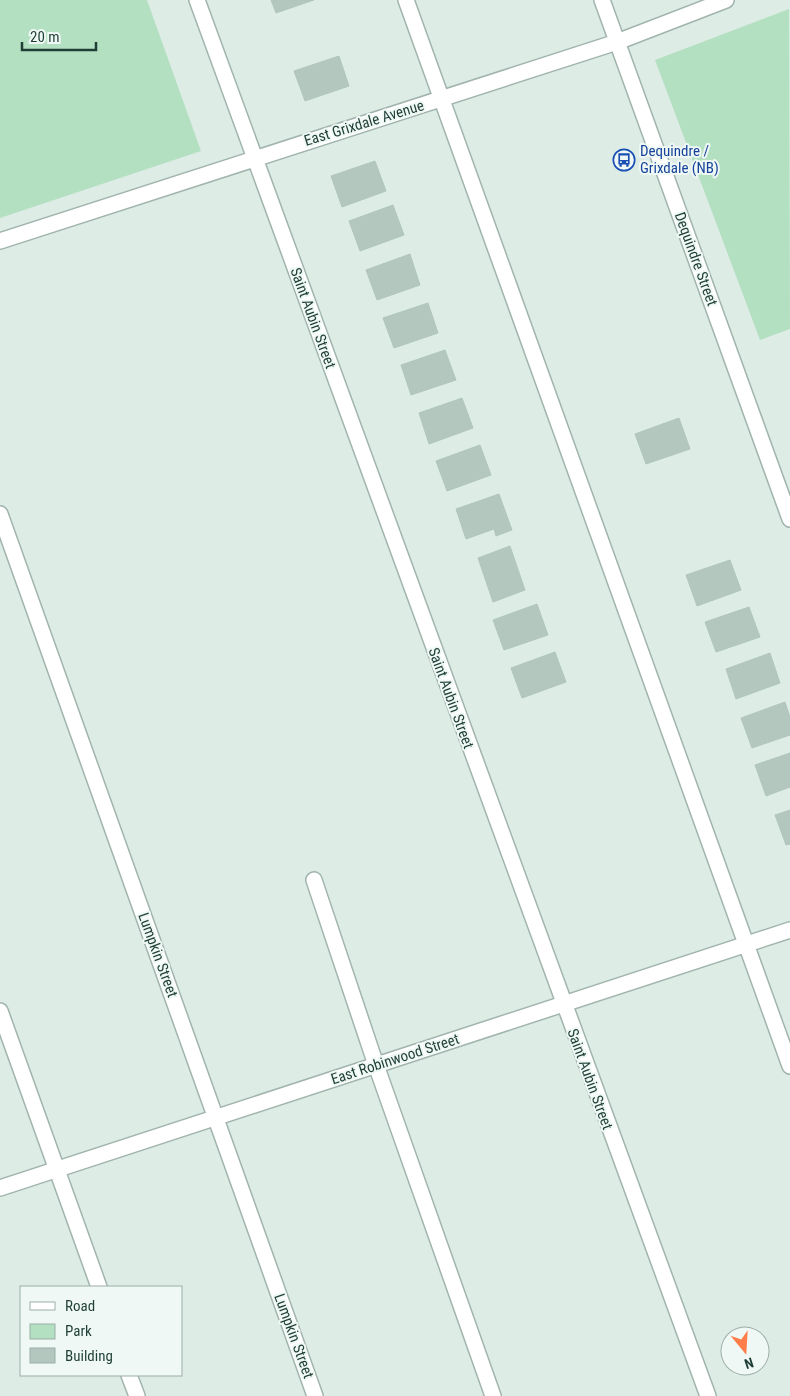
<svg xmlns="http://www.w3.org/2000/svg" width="790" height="1396" font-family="'Roboto Condensed',sans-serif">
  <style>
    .green { fill: #b4e0c2 }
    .building { fill: #b3c7bf; stroke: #b0c6be }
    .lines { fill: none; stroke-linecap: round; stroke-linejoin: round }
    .minor-casing { stroke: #a1b4ae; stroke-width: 18 }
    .minor { stroke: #fff; stroke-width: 15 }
    .labels { text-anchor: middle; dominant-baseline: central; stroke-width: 4; stroke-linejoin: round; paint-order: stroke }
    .street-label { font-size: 15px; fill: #1e3e36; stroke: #eff8f4 }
    .transit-label { font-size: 15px; fill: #164399; stroke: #eff8f4; text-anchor: start }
  </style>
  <rect width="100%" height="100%" fill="#deece6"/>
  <path class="green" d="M0,0h147l54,151 -201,67z
    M789,9l1,320 -30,11 -105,-280z"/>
  <path class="building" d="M271,0h43l-38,13z
    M339,56l10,30 -44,15 -11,-30z
    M375,161l11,30 -44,16 -11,-31z
    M393,205l11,30 -44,16 -11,-30z
    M410,254l10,31 -43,15 -11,-30z
    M428,303l10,30 -44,15 -11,-30z
    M445,350l11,30 -45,15 -10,-30z
    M462,398l11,30 -44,16 -10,-31z
    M679,418l11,31 -44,15 -11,-30z
    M480,445l11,30 -44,16 -11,-30z
    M499,494l13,36 -16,6 -2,-7 -28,10 -10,-30z
    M510,546l15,44 -32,12 -15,-44z
    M730,560l11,30 -44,16 -11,-31z
    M537,604l11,31 -44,15 -11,-30z
    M749,607l11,30 -44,15 -11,-30z
    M555,652l11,30 -44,16 -11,-30z
    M770,653l10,30 -44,16 -10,-30z
    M785,702l5,15v18l-38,13 -11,-30z
    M790,753v34l-24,9 -11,-31z
    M790,810v34l-4,1 -11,-30z"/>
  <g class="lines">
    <g class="minor-casing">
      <path id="minor" d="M197,0l511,1396
        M406,0l384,1066
        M602,0l188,519
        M0,241l617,-199 109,-42
        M0,514l315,882
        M314,880l62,185 117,331
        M0,1011l99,276
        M0,1188l790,-258
        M129,1375l8,21"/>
    </g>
    <use href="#minor" class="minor"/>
  </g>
  <defs>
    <g id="bus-ring" transform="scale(1.125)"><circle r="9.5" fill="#eff8f4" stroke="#1a4fb4" stroke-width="1.5"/><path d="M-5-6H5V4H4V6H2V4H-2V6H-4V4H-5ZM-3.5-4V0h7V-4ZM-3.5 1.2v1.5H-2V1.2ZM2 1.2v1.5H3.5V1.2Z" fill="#1a4fb4"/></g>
  </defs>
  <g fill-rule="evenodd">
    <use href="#bus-ring" x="624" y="160"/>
  </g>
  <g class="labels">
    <g class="street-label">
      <text transform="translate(364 123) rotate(-17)">East Grixdale Avenue</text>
      <text transform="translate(696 259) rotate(70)">Dequindre Street</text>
      <text transform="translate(313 318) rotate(70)">Saint Aubin Street</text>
      <text transform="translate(451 698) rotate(70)">Saint Aubin Street</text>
      <text transform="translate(158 955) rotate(70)">Lumpkin Street</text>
      <text transform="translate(395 1059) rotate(-18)">East Robinwood Street</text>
      <text transform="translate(590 1079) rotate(70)">Saint Aubin Street</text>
      <text transform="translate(294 1336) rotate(70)">Lumpkin Street</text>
    </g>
    <g class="transit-label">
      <text x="640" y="151">Dequindre /<tspan x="640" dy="17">Grixdale (NB)</tspan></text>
    </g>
  </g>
  <rect x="20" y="1286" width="162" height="90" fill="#eff8f4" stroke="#9baea8"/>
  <rect x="30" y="1302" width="25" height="8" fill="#ffffff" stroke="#9baea8"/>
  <text x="65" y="1311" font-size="15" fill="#1e3e36">Road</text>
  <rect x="30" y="1324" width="25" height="15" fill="#b4e0c2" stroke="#9baea8"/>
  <text x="65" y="1336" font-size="15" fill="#1e3e36">Park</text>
  <rect x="30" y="1348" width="25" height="15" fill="#b3c7bf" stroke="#9baea8"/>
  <text x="65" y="1361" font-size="15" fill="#1e3e36">Building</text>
  <g transform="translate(745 1351) rotate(162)"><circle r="24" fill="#eff8f4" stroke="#9baea8"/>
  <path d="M0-4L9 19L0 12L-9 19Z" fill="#ff7d49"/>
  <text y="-8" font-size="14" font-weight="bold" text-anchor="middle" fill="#1e3e36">N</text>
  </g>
  <path d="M22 42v8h74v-8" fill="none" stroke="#1e3e36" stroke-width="2.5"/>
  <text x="30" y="42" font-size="15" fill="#1e3e36" stroke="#eff8f4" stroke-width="4" paint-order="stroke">20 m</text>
</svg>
